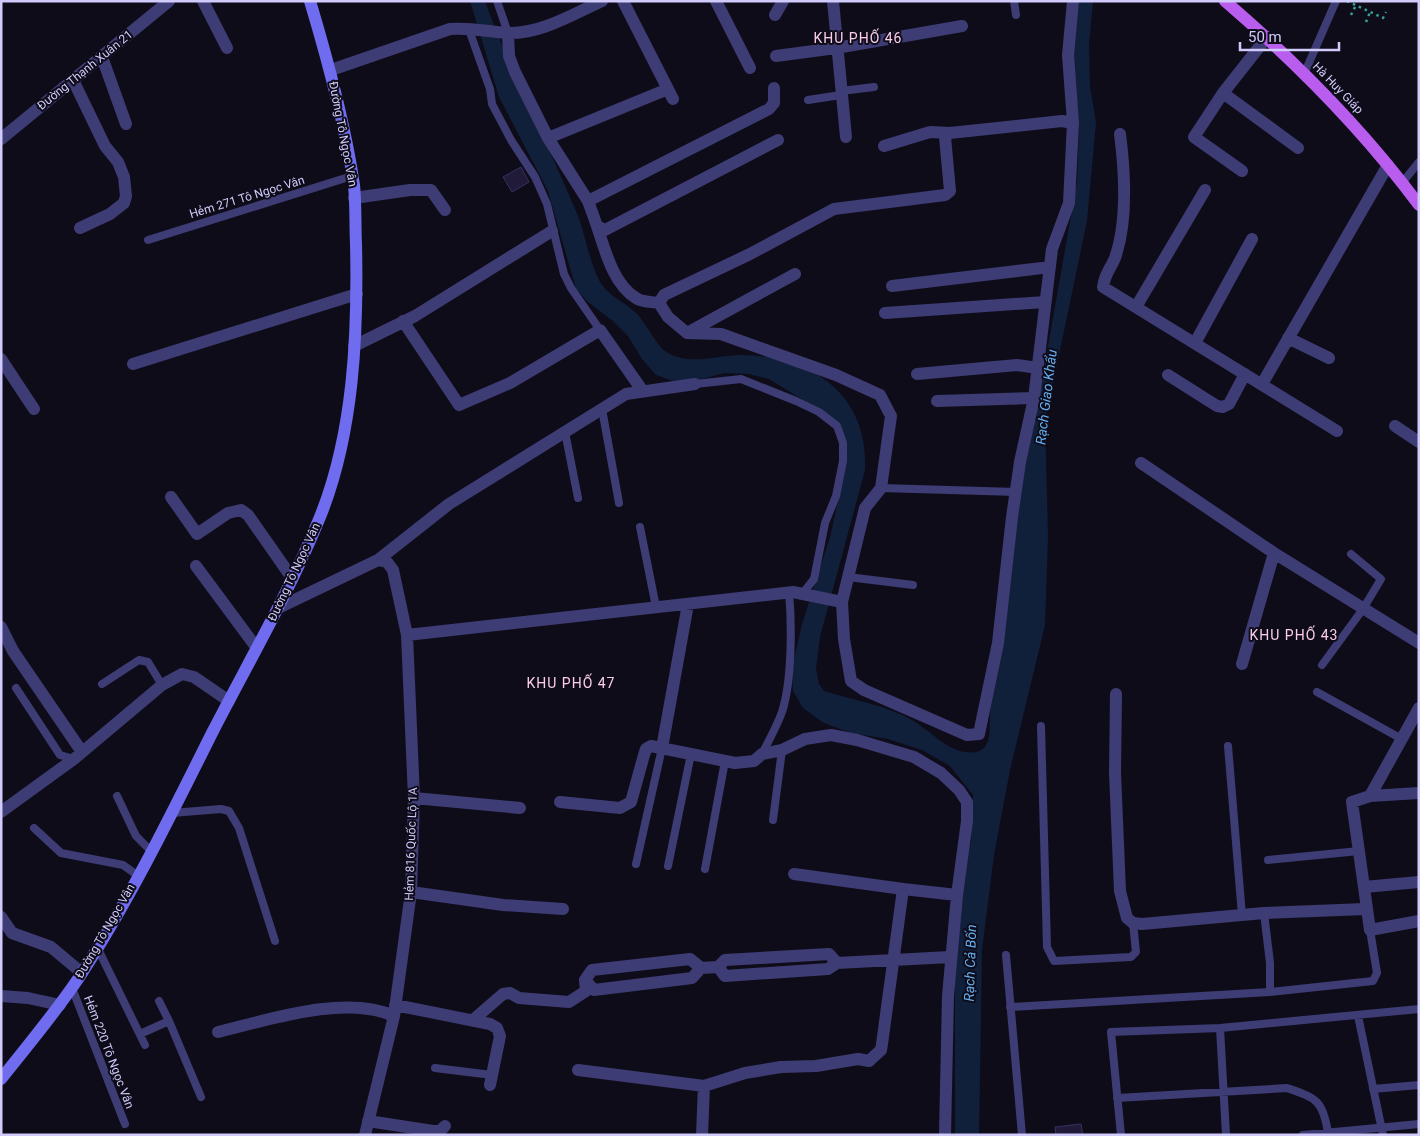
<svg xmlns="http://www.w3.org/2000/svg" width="1420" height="1136" font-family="Roboto,sans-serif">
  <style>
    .water { fill: #10203b }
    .building { fill: #211b39; stroke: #392f62 }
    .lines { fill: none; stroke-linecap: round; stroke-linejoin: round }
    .path { stroke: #38a09a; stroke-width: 2.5; stroke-dasharray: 2.5 4; stroke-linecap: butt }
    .lane { stroke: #3e3c74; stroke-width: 8 }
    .street { stroke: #3e3c74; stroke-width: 12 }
    .secondary { stroke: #6f6cef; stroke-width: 12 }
    .primary { stroke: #b85dee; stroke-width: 12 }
    .labels { text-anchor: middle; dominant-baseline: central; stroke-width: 4; stroke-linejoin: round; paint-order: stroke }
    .street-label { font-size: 12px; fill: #d0cbfa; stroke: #0f0c1a }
    .neighbourhood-label { font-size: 14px; letter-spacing: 1px; fill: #facde9; stroke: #0f0c1a }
    .water-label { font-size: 14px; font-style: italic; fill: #64aeef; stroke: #0f0c1a }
  </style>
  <rect width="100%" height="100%" fill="#0f0c1a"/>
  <path class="water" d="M470,1h15c25,71 61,138 90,208 10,22 13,49 24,71 8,16 28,23 39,35 8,9 20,32 27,36 23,16 51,4 77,4 70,1 127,40 123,115l-45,167 -4,32 3,15 5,7c29,9 61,14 88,29 18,10 40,37 64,32 17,-3 13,-26 14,-39l31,-251 21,-82 35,-198 2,-55 -9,-54 3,-72h20l-4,44 1,42 6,35 -9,99 -42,201 3,114 -3,89 -35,145 -16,85 -12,95 -3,185h-24v-188l7,-71 9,-34 2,-47 -23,-29 -28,-16 -34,-11 -37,-6 -27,-10 -21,-15 -10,-17 -1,-23 10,-44 28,-87 13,-58 2,-35 -16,-28 -60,-37 -20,-5 -25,-1 -34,9h-14l-20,-7 -14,-16 -14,-23 -15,-15 -25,-19 -12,-13 -28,-98 -49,-94z"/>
  <path class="building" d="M521,167l8,15 -17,10 -9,-15z
    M1081,1124l2,11h-27l-1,-8z"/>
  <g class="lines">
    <path class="path" d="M1347,1l36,17 3,-6
      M1351,15l5,-10
      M1366,22l4,-10"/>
    <path class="lane" d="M497,1l11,32
      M1014,1l2,14
      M468,27l22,62 2,15 19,36 24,37 12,27 17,70 7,14 29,42
      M1305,72l31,-71
      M841,91l33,-4
      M808,100l33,-5
      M1402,183l17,-21
      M148,240l204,-64
      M695,384l46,-5 55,22 23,11 18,14 6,17v18l-7,35 -11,27 -11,56 -11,14
      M602,409l17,94
      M565,432l13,66
      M881,488l136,4
      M640,527l16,80
      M848,577l65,8
      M1322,665l41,-56 18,-30 -30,-25
      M102,684l37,-24 9,2 14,23
      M16,688l44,67 14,4
      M1317,692l83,46
      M1041,726l6,221 7,14 77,-4 5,-5 -3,-29
      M1228,746l14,169
      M762,754c7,-14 15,-28 20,-42 10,-31 10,-87 7,-120
      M117,796l19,40 15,15
      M172,813l49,-4 8,2 10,17 36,113
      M773,820l9,-70
      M34,828l27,25 62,12 14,10
      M1268,860l91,-9
      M636,864l26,-116
      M668,866l23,-112
      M705,869l20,-108
      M1264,913l6,50v29
      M97,947l48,98
      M1006,955l16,180
      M72,988l53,136
      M159,1001l10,20
      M1010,1007l260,-15 103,-11 4,-8 -7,-43
      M1358,1016l25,119
      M1220,1028l6,107
      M140,1034l29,-13 32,76
      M435,1068l57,7
      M1373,1089l46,-4
      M1117,1098l170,-10c29,10 36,12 41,45
      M1121,1135l-10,-103 109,-4 199,-19
      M1303,1135l116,-11"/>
    <path class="street" d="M203,1l24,47
      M623,1l50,98
      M716,1l34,67
      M833,1l13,136
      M1073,1l-5,54 5,68 -4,80 -17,46 -18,149 -14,64 -8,55 -14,126 -19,91 -12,1 -103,-45 -13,-9 -7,-42 -2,-37 23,-94 16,-20 10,-72 -11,-21 -44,-20 -115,-41 -34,-1 -19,-16 -9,-14 5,-8 86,-41 84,-45 111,-14 5,-4 -5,-54 5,-4 112,-12 11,2
      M775,15l8,-14
      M508,33l1,23 6,16 33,66 40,63 9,25 8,4 173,-90
      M776,56l60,-8 126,-22
      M102,57l24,67
      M331,70l119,-41c20,-2 38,3 58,4 33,1 65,-19 94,-32
      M73,80l32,66 13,16 6,15 2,19 -2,7 -14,11 -30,14
      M1223,93l75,55
      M1120,134c5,39 8,87 -5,124 -5,12 -10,15 -12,29l234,144
      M548,138l120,-49
      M1,139l168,-138
      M884,146l46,-14 20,1
      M1242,171l-48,-34 29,-44 44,-56
      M354,198l56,-8h21l14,20
      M588,201l181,-92 5,-6v-15
      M597,226c8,24 16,58 39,72 5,4 16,4 23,5
      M892,286l158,-19
      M1136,307l69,-117
      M885,313l160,-11
      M403,321l56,84 51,-22 90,-53 42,60
      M687,333l108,-59
      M1288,338l41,20
      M1195,343l57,-104
      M354,346l61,-30 137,-85
      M1,359l33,50
      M133,364l224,-70
      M917,374l100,-9 21,3
      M1168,375l49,31 6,1 6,-3 16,-30
      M1262,384l126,-219
      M937,401l97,-3
      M1395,426l24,16
      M1141,463l133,90 145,90
      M171,497l26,37 31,-21 13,-3 7,5 44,63
      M196,566l60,81
      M278,608l100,-48 71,-56 177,-110 69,-10
      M1,627l12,24 69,101
      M407,635l386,-43 49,10
      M1242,664l32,-111
      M1116,694l-1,79 5,118 7,27 6,5 9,1 122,-11 101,-4
      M662,748l26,-144
      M1419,793l-49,3 -18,6 18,128 49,-9
      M1370,796l49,-88
      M414,798l106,10
      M560,802l60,6 11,-6 13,-47 2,-6 5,-3 84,17 19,-2 8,-7 20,-4 23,-11 26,-4 26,5 57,17 27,16 18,17 8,12v19l-10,74 -54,-6 -21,155 -1,6 -12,11 -11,-2 -42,7 -35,1 -36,6 -41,13 -126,-16
      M1,812l73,-53 88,-74 20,-11 12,3 35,24
      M794,874l109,15
      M1364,887l55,-5
      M411,892l92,13 60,4
      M1,917l11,16 39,14 31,26
      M837,963l-8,-9 -104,6 -7,7 7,9 103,-7 9,-6 113,-6
      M701,968l-9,10 -98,12 -9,-10 7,-10 98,-11 11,9 17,-1
      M1,996l27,2 32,7
      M395,1005l95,19 7,4 3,8 -10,49
      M473,1020l30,-26 7,-1 9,5 50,4 17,-11 -1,-11
      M218,1032c50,-12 127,-38 176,-16
      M368,1121l65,10h7l5,-5
      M365,1135l29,-119 17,-124 3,-94 -7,-163 -14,-65 -6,-8 -9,-2
      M702,1135l2,-49
      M945,1135l3,-139 9,-101"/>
    <path class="secondary" d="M1,1079c27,-34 55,-67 79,-103 50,-77 91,-161 132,-243 37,-72 78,-142 108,-216 34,-84 38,-184 36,-273 -1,-20 0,-40 -2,-59 -9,-62 -26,-124 -44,-184"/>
    <path class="primary" d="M1225,1c72,62 137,127 194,204"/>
  </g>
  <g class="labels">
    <g class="street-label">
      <text transform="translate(85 70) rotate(-39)">Đường Thạnh Xuân 21</text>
      <text transform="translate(1338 88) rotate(46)">Hà Huy Giáp</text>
      <text transform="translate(343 134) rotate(79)">Đường Tô Ngọc Vân</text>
      <text transform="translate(247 197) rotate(-17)">Hẻm 271 Tô Ngọc Vân</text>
      <text transform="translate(294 572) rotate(-65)">Đường Tô Ngọc Vân</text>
      <text transform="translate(411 844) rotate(-88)">Hẻm 816 Quốc Lộ 1A</text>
      <text transform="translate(105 931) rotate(-60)">Đường Tô Ngọc Vân</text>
      <text transform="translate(109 1052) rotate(69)">Hẻm 220 Tô Ngọc Vân</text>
    </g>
    <g class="neighbourhood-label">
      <text x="858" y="38">KHU PHỐ 46</text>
      <text x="1294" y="635">KHU PHỐ 43</text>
      <text x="571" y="683">KHU PHỐ 47</text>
    </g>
    <g class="water-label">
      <text transform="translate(1046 397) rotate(-83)">Rạch Giao Khẩu</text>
      <text transform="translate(970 963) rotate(-88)">Rạch Cả Bốn</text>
    </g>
  </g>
  <rect width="1420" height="1136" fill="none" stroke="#d0cbfa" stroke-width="5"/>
  <path d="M1240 42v8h99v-8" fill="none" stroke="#d0cbfa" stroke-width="2.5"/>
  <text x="1248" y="42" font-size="15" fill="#d0cbfa" stroke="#0f0c1a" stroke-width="4" paint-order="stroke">50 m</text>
</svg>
